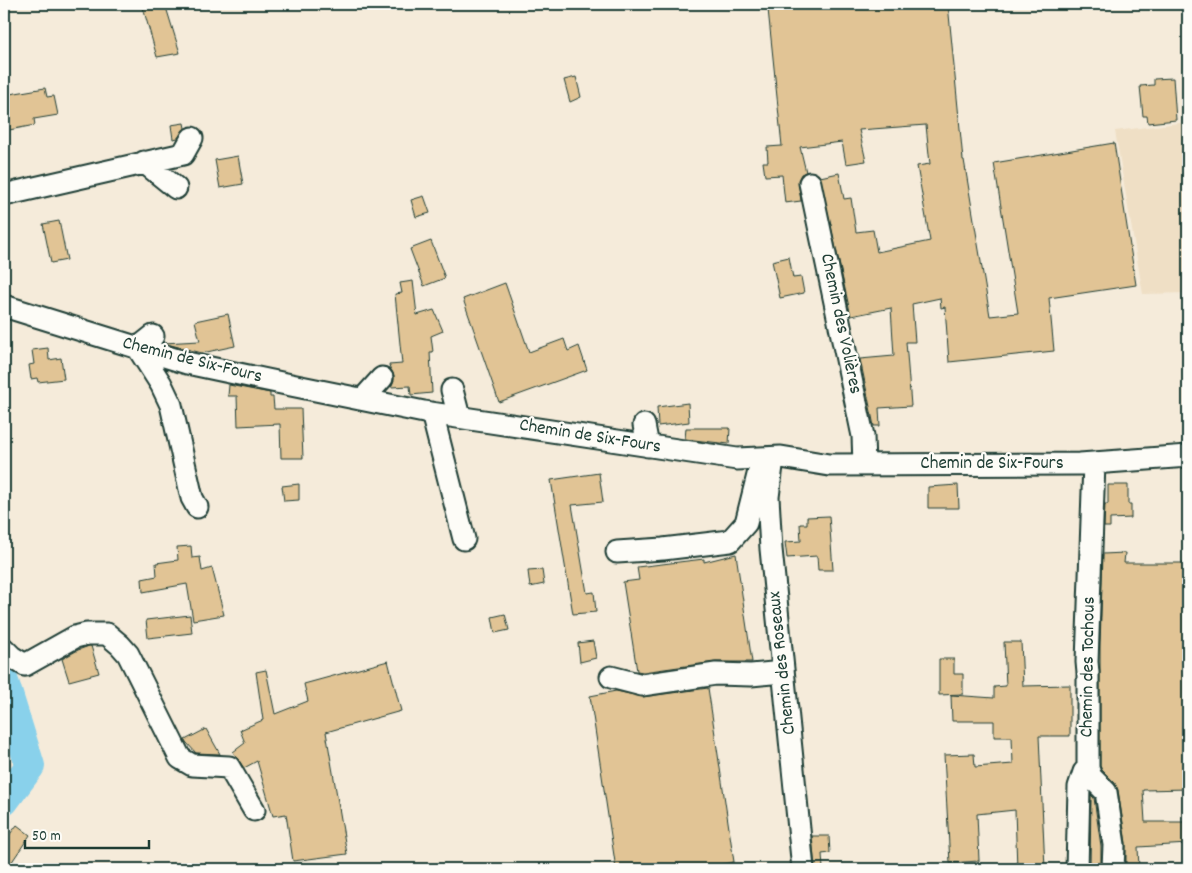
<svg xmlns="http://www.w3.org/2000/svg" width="1192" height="873" font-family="Dekko,sans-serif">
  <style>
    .built { fill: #efdfc5 }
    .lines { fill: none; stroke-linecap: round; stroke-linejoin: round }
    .river { stroke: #89d1eb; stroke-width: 30 }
    .building { fill: #e1c495; stroke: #1f3d34 }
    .minor-casing { stroke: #1f3d34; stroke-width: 25 }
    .minor { stroke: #fdfcf7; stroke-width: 21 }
    .labels { text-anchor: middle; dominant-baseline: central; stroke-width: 4.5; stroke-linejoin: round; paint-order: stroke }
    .street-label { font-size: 19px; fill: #1f3d34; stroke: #fdfcf7 }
  </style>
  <rect width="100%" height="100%" fill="#f5ebda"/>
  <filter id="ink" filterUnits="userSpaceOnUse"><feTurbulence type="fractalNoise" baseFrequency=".02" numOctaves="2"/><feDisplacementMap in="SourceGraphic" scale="10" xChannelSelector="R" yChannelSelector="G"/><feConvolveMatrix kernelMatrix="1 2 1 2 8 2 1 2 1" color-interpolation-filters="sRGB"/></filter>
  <g filter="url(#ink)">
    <path class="built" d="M1188,122v171l-45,1 -28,-163z"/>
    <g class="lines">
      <path class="river" d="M4,682l26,84 -26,35"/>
    </g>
    <path class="building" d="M142,4h23l15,49 -23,4z
      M816,4h132l15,156h1l26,156 28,-3 -24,-150 120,-20 22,142 -87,13 5,53 -105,11 -4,-55 -4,1 -1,-10 -28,6 3,38h-9l5,64 -32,2 1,18h-6l-14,-67 34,-3 -3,-48 -40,8 -31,-139 19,-4 5,26 7,-1 5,34 17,-2 4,22 53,-11 -13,-75 13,-2 -4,-39 -67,5 7,31 -20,3 -4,-22 -42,5 6,25 -5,2 -3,6 3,21 -16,2 -3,-28 -17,1 -2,-14h5l-1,-15 15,-1 -14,-137z
      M576,77l5,20 -11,5 -6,-22z
      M1173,78l3,42 -28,3 -1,-7h-4l-3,-30 14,-1v-6z
      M45,88l2,9 7,-1 4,19 -24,4 1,6 -31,6v-36z
      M184,123l1,5 -7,10 -5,1 -2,-14z
      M238,156l5,28 -23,4 -5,-28z
      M424,196l6,17 -14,4 -5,-17z
      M59,221l8,39 -16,3 -8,-39z
      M431,241l14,37 -21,8 -14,-37z
      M789,257l4,21 8,-1 3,16 -24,5 -8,-37z
      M413,281l4,34 17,-5 9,21 -12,5 2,16h-3l2,41 -21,2 -1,-9 -19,1 3,-7v-5l-4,-7 -1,-3 13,-1 -7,-70 7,-1 -2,-10z
      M505,283l24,69 35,-13 4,12 11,-5 8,24 -88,32 -36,-103z
      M228,314l7,32 -33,7 -39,-10 37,-2 -5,-20z
      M48,348l1,12 12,-2 3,21 -26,3 -1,-4 -6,1 -2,-14 5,-1 -2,-14z
      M229,385l41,8v4h3l1,12h27l2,49h-22l-1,-34 -42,2 -1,-30h-9z
      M688,403l1,19 -31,4 -1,-19z
      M686,428h44l-1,16 -44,-5z
      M599,473l4,29 -31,3 15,88 7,-1 2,20 -23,2 -22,-134z
      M299,484v16l-15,1 -2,-15z
      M958,485l1,23h-31v-21z
      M1108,485h20v19h3v14l-21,1v8h-6l1,-23h3z
      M829,516l4,54h-15l-1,-14 -30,2 -2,-16 16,-1 -1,-17h7v-7z
      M191,546l1,12 8,-1 2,14 10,-3 12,47 -31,5 -6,-36 -44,8 -1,-13 15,-3 -1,-13 22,-3 -1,-13z
      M1125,553l-1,10h64v226l-45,1 2,32h43v22l-50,3 1,22h-13v-26l-8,-53 -3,-7 -13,-13 -2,-4v-121l3,-91z
      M736,554l16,108h-38l-71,10 -6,-1 -14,-89 16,-2 -2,-13 67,-8v3z
      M542,570l2,14 -14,3 -2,-16z
      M505,614l4,16 -14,3 -3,-16z
      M190,615l2,18 -44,5 -2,-18z
      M593,641l3,17 -16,4 -2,-19z
      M1004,642h17l2,44 47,-1v51h-31l6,133h-28l-2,-59 -38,4 2,47 -29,2 -6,-108 30,-1 1,13 38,-3 -1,-27h-18v-16h-42l-1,-26 43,3v-11l12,-1z
      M89,646h2l8,27 -30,8 -7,-22 16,-9z
      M939,659h15v15h9v20l-24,1z
      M388,661l13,50 -75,21 21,122 -54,7 -7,-47 -13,2 -16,-55 -13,7 -11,-16 12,-9 -5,-13 23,-10 -7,-48 10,-2 9,44 33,-13 -4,-17z
      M708,688l26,174 -37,7h-81l-26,-173 26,-5 27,6z
      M206,729l14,25h-1l-23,-1 -10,-11 -1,-2z
      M1091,795l3,3 7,48v23h-11z
      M17,825l13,10 -23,34h-3v-27z
      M812,836h17l1,17 -8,1 1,15h-8z"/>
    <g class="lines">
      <g class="minor-casing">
        <path id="minor" d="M144,162l32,26
          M810,183l53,253 1,29
          M4,195l179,-41 9,-16
          M4,306l183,57 104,22 133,27 313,47 44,-2 48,8 251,-1 108,-8
          M153,336l-15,12 23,36 10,21 21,93 5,9
          M452,390l7,27
          M363,399l19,-21
          M432,413l32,126
          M644,425l4,21
          M773,458l-5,39 3,52 32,320
          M617,552l46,-3 67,-8 16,-18 13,-52
          M4,649l8,8 13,8 50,-28 12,-3h20l13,11 8,9 52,104 12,7 37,2 25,43
          M611,677l31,8 74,-11 35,1 32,-3
          M1088,768l3,9 15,15 8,53 -1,24
          M1077,869l2,-82 5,-15 4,-4v-95l-1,-11 7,-199"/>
      </g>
      <use href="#minor" class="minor"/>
    </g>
  </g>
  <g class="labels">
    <g class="street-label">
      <text transform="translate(840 324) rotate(78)">Chemin des Volières</text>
      <text transform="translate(192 361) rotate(14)">Chemin de Six-Fours</text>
      <text transform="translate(590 437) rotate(9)">Chemin de Six-Fours</text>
      <text x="992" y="464">Chemin de Six-Fours</text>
      <text transform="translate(783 663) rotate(-96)">Chemin des Roseaux</text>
      <text transform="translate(1089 667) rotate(-89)">Chemin des Tochous</text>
    </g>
  </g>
  <rect width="1192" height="873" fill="none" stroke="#fdfcf7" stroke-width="20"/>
  <rect x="10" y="10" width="1172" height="853" fill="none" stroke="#1f3d34" stroke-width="2" filter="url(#ink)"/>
  <path d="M25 840v8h124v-8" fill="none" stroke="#1f3d34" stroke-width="2.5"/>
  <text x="32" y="840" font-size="15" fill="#1f3d34" stroke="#fdfcf7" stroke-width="4" paint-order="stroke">50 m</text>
</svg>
